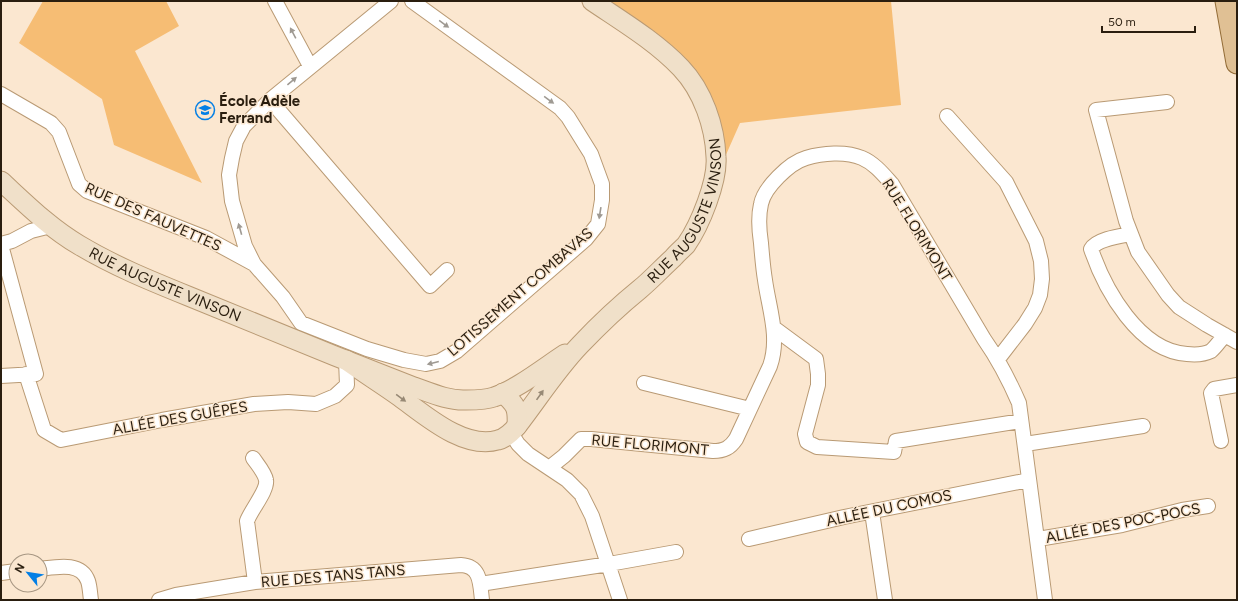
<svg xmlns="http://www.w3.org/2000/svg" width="1238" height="601" font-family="Figtree,sans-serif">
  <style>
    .green { fill: #f6bd74 }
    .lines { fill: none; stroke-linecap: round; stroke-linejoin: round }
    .minor-casing { stroke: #b99a74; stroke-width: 16 }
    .secondary-casing { stroke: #b99a74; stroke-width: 21 }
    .primary-casing { stroke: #936c37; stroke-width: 23 }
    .minor { stroke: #fff; stroke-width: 14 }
    .secondary { stroke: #f0e0c9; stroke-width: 19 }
    .primary { stroke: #e0c094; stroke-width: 21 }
    .oneway { fill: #9f9a93 }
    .oneway2 { fill: #978975 }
    .labels { text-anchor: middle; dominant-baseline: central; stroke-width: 3; stroke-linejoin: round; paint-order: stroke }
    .poi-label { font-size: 15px; font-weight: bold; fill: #2a1e0f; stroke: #fbe7d0; text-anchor: start }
    .street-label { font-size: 15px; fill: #2a1e0f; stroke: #fbe7d0 }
  </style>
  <rect width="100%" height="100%" fill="#fbe7d0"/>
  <path class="green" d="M43,1h123l13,25 -44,25 67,132 -88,-38 -12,-46 -83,-56z
    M592,1h299l10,104 -161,18 -26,59 -18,-93z"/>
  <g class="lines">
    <g class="minor-casing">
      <path id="minor" d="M275,1l35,65
        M391,1l-121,99 -26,26 -8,15 -4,17 -3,17 3,26 13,45 9,18 29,33 18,26 66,26 37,11 22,4 14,-3 17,-10 129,-112 12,-15 4,-24v-16l-11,-30 -23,-37 -8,-9 -148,-107
        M1,94l50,29 8,9 20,52 8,7 119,47 48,26
        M270,100l160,186 17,-16
        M1167,102l-71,8 30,111 12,31 30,43 11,12 28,18 30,17
        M947,116l59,66 30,59 5,20 1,18 -2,16 -5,13 -10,16 -27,35
        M1131,234c-11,2 -34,5 -40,15 14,41 48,102 96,105 9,1 16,1 24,-3 5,-4 10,-12 14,-16
        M1,244l11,-3 19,-10 20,-5
        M1,245l35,129 -35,2
        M774,328l42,31 2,15v11l-13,49 2,8 10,5 77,5 2,-11 125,-20
        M26,374l18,56 17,10 101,-20 92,-16 34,-2 28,2 19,-8 12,-11 -1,-25
        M644,383l106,26
        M511,433l7,11 10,10 39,26 14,14 11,22 28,84
        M1221,441l-10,-48 3,-4 23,-4
        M1025,444l118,-18
        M253,458c4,6 12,15 13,22 2,10 -15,30 -19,41l8,61
        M549,468l15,-12 17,-17h10l122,12c11,0 17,-3 23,-12l34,-73c10,-29 -1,-57 -5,-86 -2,-12 -3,-25 -4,-37 -2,-13 -3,-26 0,-39 3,-16 28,-41 45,-46 16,-5 40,-7 56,0 12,5 21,16 30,26l92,155c14,20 25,41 35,64l26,197
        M872,512l13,88
        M749,539l95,-22 185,-37
        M1038,539l84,-14 60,-15 26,-4
        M40,569c16,-2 41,-8 48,12 2,6 2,13 3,19
        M1,573l15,-2
        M480,584l129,-20 67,-12
        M159,600l17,-5 79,-13 206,-17c20,1 19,19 21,35"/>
    </g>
    <g class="secondary-casing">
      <g id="secondary">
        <path id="s1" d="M1,181c25,23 49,47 78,64 35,21 72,36 109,51 49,20 98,40 147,60 26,10 53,21 79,31 17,6 35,14 52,13 10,0 20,0 28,-3 22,-7 51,-30 71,-43"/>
        <path id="s2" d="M346,360c18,13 36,24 54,37 25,18 64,53 98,43 8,-2 14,-8 19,-14 21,-27 39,-56 63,-81 19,-20 39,-39 60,-56 12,-10 22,-21 33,-31 4,-5 9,-9 13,-13 14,-20 32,-64 30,-88 -1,-30 -13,-66 -35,-89 -26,-27 -58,-46 -89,-67"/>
        <path d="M503,393c13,12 15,15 14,33"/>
      </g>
    </g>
    <g class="primary-casing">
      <path id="primary" d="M1226,1l11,62"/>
    </g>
    <use href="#minor" class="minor"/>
    <use href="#secondary" class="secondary"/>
    <use href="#primary" class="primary"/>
  </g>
  <defs><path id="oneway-solid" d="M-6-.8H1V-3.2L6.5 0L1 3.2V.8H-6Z"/></defs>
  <g class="oneway">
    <use href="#oneway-solid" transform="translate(444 24) rotate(36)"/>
    <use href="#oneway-solid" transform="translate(293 33) rotate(-118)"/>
    <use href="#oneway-solid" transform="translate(292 81) rotate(-40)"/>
    <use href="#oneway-solid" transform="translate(549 100) rotate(36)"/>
    <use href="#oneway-solid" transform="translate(600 213) rotate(99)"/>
    <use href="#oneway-solid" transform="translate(240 229) rotate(-106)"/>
    <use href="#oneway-solid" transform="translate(433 363) rotate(166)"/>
  </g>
  <g class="oneway2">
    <use href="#oneway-solid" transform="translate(540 395) rotate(-55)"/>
    <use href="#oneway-solid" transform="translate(401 398) rotate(36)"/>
  </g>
  <defs>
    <g id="school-ring" transform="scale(1)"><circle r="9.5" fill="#fbe7d0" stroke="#037fe5" stroke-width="1.5"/><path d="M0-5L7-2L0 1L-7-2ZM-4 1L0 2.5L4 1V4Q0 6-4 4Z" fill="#037fe5"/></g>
  </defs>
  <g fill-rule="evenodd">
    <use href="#school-ring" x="205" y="110"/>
  </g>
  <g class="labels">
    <g class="poi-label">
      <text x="219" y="101">École Adèle<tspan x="219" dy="17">Ferrand</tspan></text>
    </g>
    <g class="street-label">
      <text stroke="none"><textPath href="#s2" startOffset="480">RUE AUGUSTE VINSON</textPath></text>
      <text transform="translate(153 217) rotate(24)">RUE DES FAUVETTES</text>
      <text transform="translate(917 230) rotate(58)">RUE FLORIMONT</text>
      <text stroke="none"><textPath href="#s1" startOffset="196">RUE AUGUSTE VINSON</textPath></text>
      <text transform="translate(520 292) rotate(-41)">LOTISSEMENT COMBAVAS</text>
      <text transform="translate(180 418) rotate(-10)">ALLÉE DES GUÊPES</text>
      <text transform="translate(650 445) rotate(5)">RUE FLORIMONT</text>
      <text transform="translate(889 508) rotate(-12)">ALLÉE DU COMOS</text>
      <text transform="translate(1123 523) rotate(-11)">ALLÉE DES POC-POCS</text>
      <text transform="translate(333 576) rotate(-5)">RUE DES TANS TANS</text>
    </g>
  </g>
  <rect width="1238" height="601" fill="none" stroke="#2a1e0f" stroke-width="4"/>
  <g transform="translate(28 573) rotate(300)"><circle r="19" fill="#fbe7d0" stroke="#a79783"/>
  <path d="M0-3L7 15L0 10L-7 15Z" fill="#037fe5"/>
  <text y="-6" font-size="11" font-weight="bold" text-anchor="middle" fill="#2a1e0f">N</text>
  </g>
  <path d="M1102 26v6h93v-6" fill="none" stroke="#2a1e0f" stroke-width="2"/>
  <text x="1108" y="26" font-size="12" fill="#2a1e0f" stroke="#fbe7d0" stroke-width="3" paint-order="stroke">50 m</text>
</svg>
